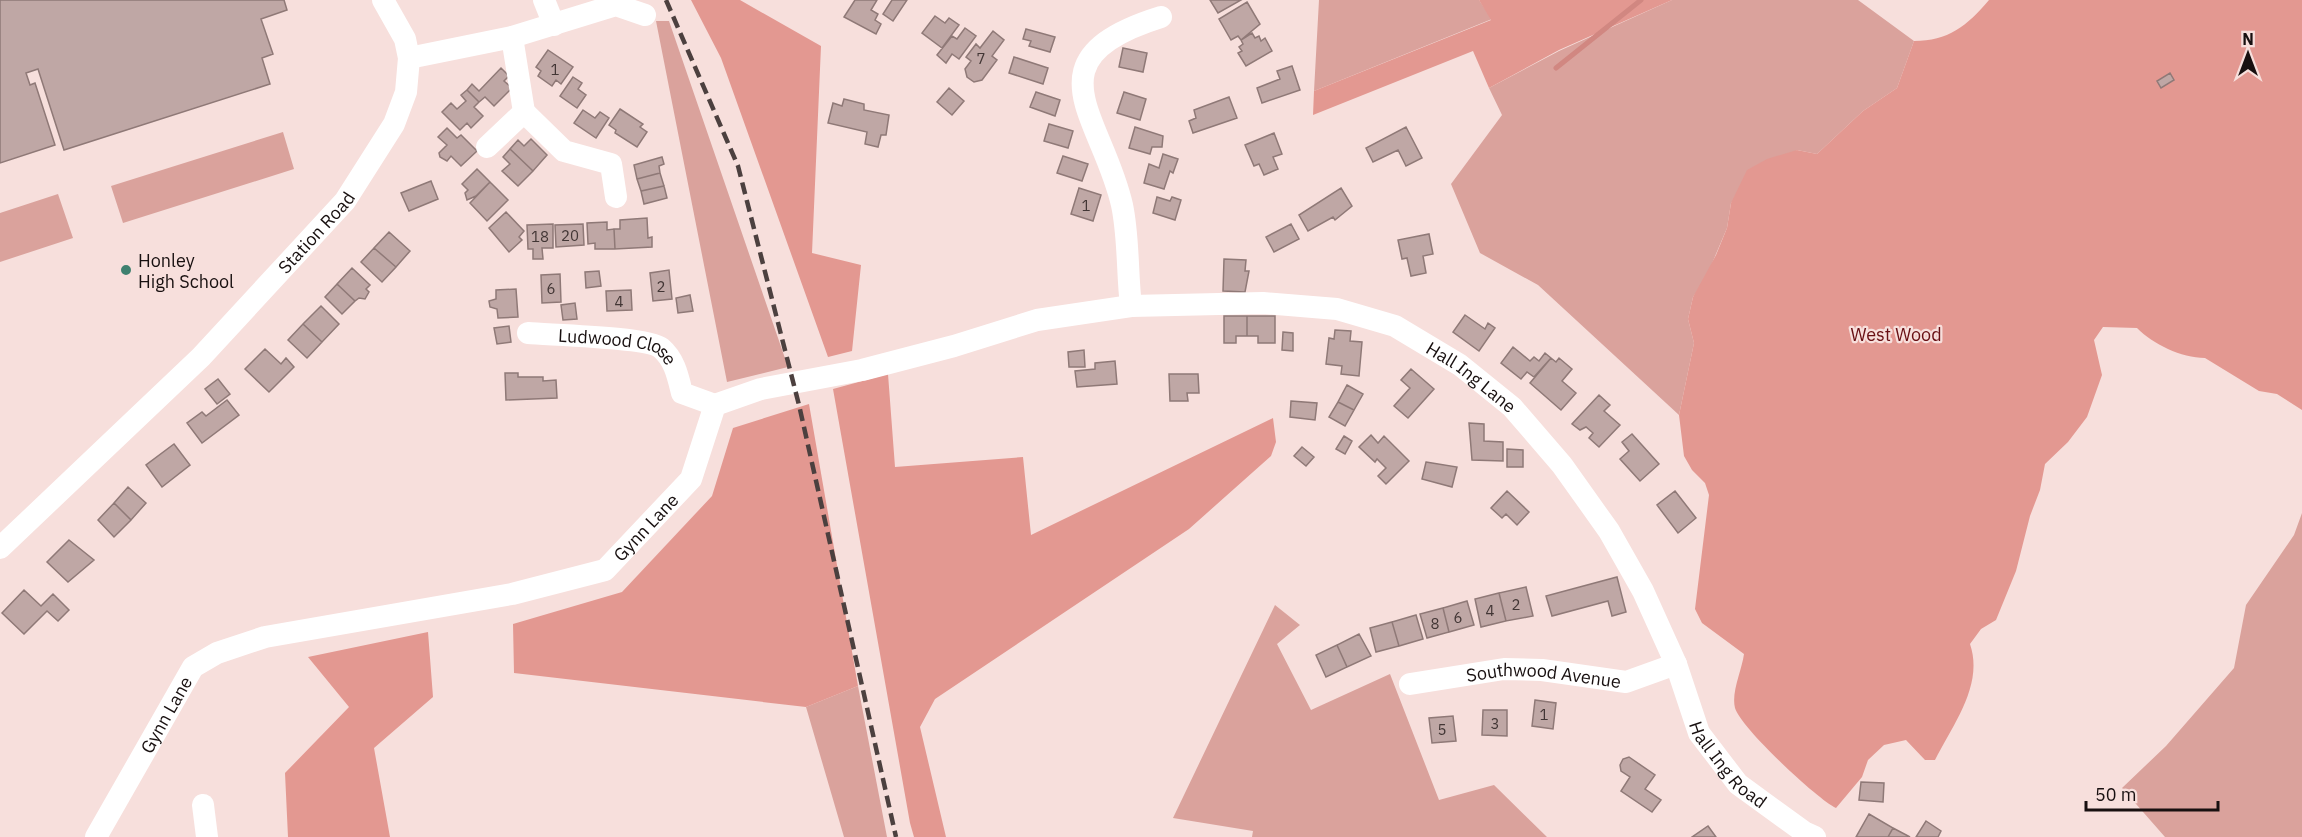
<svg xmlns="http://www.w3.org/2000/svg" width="2302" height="837" font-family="'IBM Plex Sans',sans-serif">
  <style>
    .green { fill: #daa29c }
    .forest { fill: #e39891 }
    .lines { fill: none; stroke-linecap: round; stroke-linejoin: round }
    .stream { stroke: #d18781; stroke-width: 5 }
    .building { fill: #bfa7a5; stroke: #8f7977; stroke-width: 1.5 }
    .minor { stroke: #fff; stroke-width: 22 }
    .rail { stroke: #4c403f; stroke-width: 4.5; stroke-dasharray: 12 6; stroke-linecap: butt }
    .poi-dot { fill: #3f806f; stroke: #f7dfdc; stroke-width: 2 }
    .labels { text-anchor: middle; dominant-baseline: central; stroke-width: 4.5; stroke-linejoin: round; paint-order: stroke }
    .number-label { font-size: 15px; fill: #423635 }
    .street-label { font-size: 18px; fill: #181010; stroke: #f7dfdc }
    .poi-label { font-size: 18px; fill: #181010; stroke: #f7dfdc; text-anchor: start }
    .park-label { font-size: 18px; fill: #680f13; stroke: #f7dfdc }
  </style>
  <rect width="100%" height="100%" fill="#f7dfdc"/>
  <path class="green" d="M1319,0h160l13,19 -178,72z
    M1672,0h186l56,41 -17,47 -34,23 -46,43 -20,-4 -66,53 -4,25 -22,52 -12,17 -5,22 6,24 -15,72 -141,-130 -58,-32 -29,-69 51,-69 -13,-27 70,-37z
    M656,21h13l119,346 -61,15z
    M283,132l11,37 -171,54 -12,-37z
    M58,194l15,44 -73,24v-49z
    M2302,513v324h-137l-43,-49 44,-42 68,-78 12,-63 48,-70z
    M1275,605l25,20 -23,19 34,66 79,-36 49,126 55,-15 53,52h-295l1,-6 -80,-13z
    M858,686l29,151h-43l-38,-130z"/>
  <path class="forest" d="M691,0h49l81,46 -9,207 49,12 -9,86 -24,6 -107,-299z
    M1479,0h193l-113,50 -70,38 -16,-37 -160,64 1,-24 177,-71z
    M1989,0h313v410l-25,-16 -18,-3 -54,-33c-24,0 -52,-14 -68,-30l-34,-1 -9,13 8,35 -15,42 -19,25 -23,22 -5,26 -10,26 -14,55 -20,49 -15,9 -11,15c14,41 -17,80 -35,116h-10l-19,-20 -22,5 -16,15 -6,17 -26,31c-19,-9 -95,-80 -101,-100 -4,-16 7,-38 9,-54l-42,-31 -7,-14 14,-114 -4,-12 -13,-13 -8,-14 -5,-41 15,-72 -6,-24 5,-22 23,-42 11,-27 4,-25 16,-33 20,-11 30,-9 20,4 46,-43 34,-23 17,-47c34,0 53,-15 75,-41z
    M888,374l7,93 128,-10 8,78 242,-117 3,24 -5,14 -82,73 -254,170 -15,28 26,110h-32l-4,-14 -77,-434z
    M809,404l49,282 -52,21 -292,-34 -1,-49 109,-32 90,-96 21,-68z
    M428,632l5,65 -59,51 16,89h-102l-3,-64 64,-66 -41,-50z"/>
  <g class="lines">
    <path class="stream" d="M1556,68l85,-68"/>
  </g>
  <path class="building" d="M0,0h284l3,10 -26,9 12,35 -11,4 8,26 -206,66 -26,-81 -12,4 4,12 5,-2 20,62 -55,18z
    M855,0h22l-6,10 7,4 -3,6 6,4 -5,10 -32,-17z
    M892,0h15l-14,21 -10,-7z
    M1210,0h31l-23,13z
    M1247,2l13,22 -19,16 -3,-4 -7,4 -12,-21z
    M935,16l10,7 4,-5 10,7 -17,23 -20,-15z
    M965,28l11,8 -17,23 -7,-5 -6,9 -9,-8 15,-19 5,3z
    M1026,29l29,8 -5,15 -21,-6 2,-5 -8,-2z
    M993,31l11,9 -12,16 5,4 -15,20 -8,2 -7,-5 -2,-8 6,-8 -5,-4 10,-13 4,4z
    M1252,33l3,5 4,-2 2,5 4,-3 7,13 -26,15 -8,-13 4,-2 -3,-4 4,-3 -2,-4z
    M1123,48l24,5 -4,19 -24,-5z
    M548,50l25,17 -12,17 -5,-4 -4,6 -14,-10 3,-5 -5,-4z
    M1014,57l34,11 -5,16 -34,-11z
    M1292,66l8,24 -38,13 -5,-15 23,-9 -3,-8z
    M501,68l8,8 -5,5 8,7 -18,18 -9,-9 -6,5 -12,-12 5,-6 7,7z
    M2170,73l4,7 -13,8 -4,-7z
    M573,77l9,6 -4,6 8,6 -9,13 -17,-12z
    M949,88l15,13 -12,14 -15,-13z
    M467,90l12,12 -5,5 9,9 -12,12 -4,-5 -7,7 -18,-18 9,-9 6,6 9,-8 -5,-6z
    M1036,92l24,8 -5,16 -25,-9z
    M1124,92l22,7 -6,21 -23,-7z
    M1229,97l8,21 -44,15 -4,-12 7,-3 -2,-8z
    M844,99l20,5v6l25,5 -3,20h-5l-3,12 -13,-3 2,-12 -39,-9 5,-20 9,3z
    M620,109l23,15 -3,3 7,5 -10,15 -22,-14 1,-3 -7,-5z
    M583,110l12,8 5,-6 9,6 -13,20 -22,-15z
    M1049,124l24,7 -5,17 -24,-7z
    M1135,127l28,9 -1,11h-10l-2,7 -21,-6z
    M1406,127l16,31 -16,8 -8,-16 -25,12 -7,-14z
    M447,128l10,10 4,-3 16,16 -16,15 -10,-10 -4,5 -7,-4 -1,-4 8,-8 -9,-8z
    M1274,133l8,21 -9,3 5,12 -14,6 -5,-11 -5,2 -9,-21z
    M531,139l16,16 -14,16 -23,-22 8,-9 6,6z
    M510,149l23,22 -15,15 -16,-15 8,-7 -7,-7z
    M1163,154l15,5 -5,14 -3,-2 -6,18 -20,-6 5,-19 10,4z
    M1063,156l25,8 -6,17 -25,-8z
    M662,157l2,7 -5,2 1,7 -23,6 -3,-14z
    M477,169l13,13 -14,14 -9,4 -2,-7 3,-3 -6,-6z
    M660,173l4,13 -23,5 -4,-12z
    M431,181l7,18 -29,12 -8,-18z
    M490,182l18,18 -21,21 -17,-18z
    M664,186l3,12 -23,6 -3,-13z
    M1079,188l22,7 -8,26 -22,-7z
    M1341,188l11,18 -17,14 -2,-3 -25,14 -9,-16z
    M1157,197l13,4 2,-4 9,3 -6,20 -22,-7z
    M506,212l18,19 -5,6 3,3 -13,12 -20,-24z
    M647,218l1,20 4,-1v10l-37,2 -1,-20h6v-9z
    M607,222v8l7,-1 1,20h-20v-6l-7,1 -1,-21z
    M553,224v24h-11l1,11h-10v-10h-5l-1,-24z
    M583,224l1,21 -28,2 -1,-22z
    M1291,224l8,15 -25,13 -8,-15z
    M389,232l21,19 -14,16 -22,-19z
    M1429,234l4,20 -10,2 3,17 -15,3 -4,-18 -5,1 -4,-19z
    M374,248l22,19 -14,15 -21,-20z
    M1224,259l22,1 -1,11h4l-4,21 -22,-1z
    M352,268l18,17 -4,4 3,3 -4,7 -6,-1 -4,3 -18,-17z
    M669,270l3,29 -19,2 -3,-28z
    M599,271l2,15 -15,2 -1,-16z
    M560,274l1,28 -19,1 -1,-28z
    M337,284l18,17 -13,13 -17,-17z
    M516,289l2,28 -20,1 -1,-9 -7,-2 -1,-6 7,-2v-9z
    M631,290l1,20 -25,1 -1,-20z
    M690,295l3,16 -15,2 -2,-15z
    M575,303l2,16 -14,1 -2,-15z
    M321,306l18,18 -17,18 -19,-18z
    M1465,315l20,14 3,-6 7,5 -16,23 -26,-19z
    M1224,316h23v20h-11v7h-12z
    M1247,316h28v27h-17v-7h-11z
    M303,324l19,18 -15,16 -19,-18z
    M509,326l2,16 -14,2 -3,-16z
    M1335,330l16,1 -1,10 12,1 -3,34 -18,-2 1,-8 -16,-2 3,-26 5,1z
    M1283,332l10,1v18l-11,-1z
    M1513,347l17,14 4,-4 5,4 6,-8 6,5 -17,19 -7,-5 -6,7 -20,-16z
    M265,349l16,15 5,-6 8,9 -25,25 -24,-23z
    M1084,350l1,17h-16l-1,-15z
    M1551,358l5,4 3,-4 13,11 -10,12 14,12 -15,17 -31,-27z
    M1115,361l2,23 -40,3 -2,-16 20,-2v-6z
    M1411,369l23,20 -26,29 -14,-12 16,-18 -9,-8z
    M505,373h13v4h25v4l13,-1 1,18 -51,2z
    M1169,374h29l1,19h-12l1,8h-18z
    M218,379l12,15 -13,10 -12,-15z
    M1347,385l16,9 -9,16 -16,-8z
    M1599,395l11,10 -6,6 16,14 -21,22 -10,-9 4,-5 -7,-6 -6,3 -8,-6z
    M227,400l12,15 -37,28 -15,-20 15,-11 4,4z
    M1291,401l26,2 -2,17 -25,-3z
    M1338,402l16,8 -9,16 -16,-9z
    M1469,423l15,1v17l19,1v19l-31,-1z
    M1632,434l27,30 -19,17 -20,-22 9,-8 -7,-9z
    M1371,435l7,8 6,-7 25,25 -23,23 -8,-8 8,-8 -9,-9 -2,3 -16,-15z
    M1344,436l8,5 -7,13 -9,-5z
    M174,444l16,21 -28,22 -16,-22z
    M1302,447l12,10 -8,9 -12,-10z
    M1507,449l16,1v17h-16z
    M1426,462l31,5 -5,20 -30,-8z
    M128,487l18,16 -15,17 -17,-17z
    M1507,491l22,21 -12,13 -11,-11 -4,4 -11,-10z
    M1675,491l21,27 -18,15 -21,-28z
    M114,503l17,17 -17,17 -16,-17z
    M69,540l25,20 -26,22 -21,-20z
    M1617,577l9,35 -14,4 -4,-15 -56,15 -6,-20z
    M1526,587l7,29 -27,5 -7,-28z
    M24,590l17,16 12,-12 16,16 -11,11 -11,-10 -23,23 -22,-21z
    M1499,593l7,28 -25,6 -6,-28z
    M1467,601l7,24 -25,7 -6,-24z
    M1443,608l6,24 -22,6 -7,-24z
    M1416,615l7,24 -24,7 -7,-24z
    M1392,622l7,24 -23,6 -6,-24z
    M1359,634l12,22 -24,11 -10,-22z
    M1337,645l10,22 -21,10 -10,-22z
    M1535,700l21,3 -3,26 -21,-3z
    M1483,710h24v26l-25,-1z
    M1453,716l3,25 -24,2 -3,-25z
    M1629,757l26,18 -10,14 16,11 -9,12 -31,-21 9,-14 -9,-6 -1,-6 3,-6z
    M1861,782l23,1 -1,19 -24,-2z
    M1869,814l24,14 -5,9h-32z
    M1926,821l15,10 -3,6h-22z
    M1708,826l8,11h-24z
    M1893,828l17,9h-22z"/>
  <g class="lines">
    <g class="minor">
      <path d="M544,0l10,25"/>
      <path d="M409,58l103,-21 104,-32 29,10"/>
      <path d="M524,112l40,39 47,13 5,33"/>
      <path d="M487,147l37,-35 -12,-75"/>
      <path d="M1131,306c-4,-32 -2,-68 -9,-101 -20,-89 -96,-146 39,-188"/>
      <path id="s1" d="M528,333c23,2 120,4 133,15 14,12 17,29 21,45l33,12"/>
      <path id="s2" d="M0,548l201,-191 144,-156 49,-77 12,-32 3,-34 -4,-19 -22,-39"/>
      <path id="s3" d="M1410,684l94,-15 38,1 84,12 50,-18"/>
      <path d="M203,805l4,32"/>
      <path id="s4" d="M96,837l97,-170 24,-14 48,-16 247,-43 93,-24 86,-91 24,-74 46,-16 101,-19 92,-24 83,-26 94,-14 132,-3 74,6 58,17 65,39 52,42 50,58 47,66 34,60 33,73 23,69 39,51 66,48 11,5"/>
    </g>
    <path class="rail" d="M666,0l72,166 61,239 97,432"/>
  </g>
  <circle class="poi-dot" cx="126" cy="270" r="6"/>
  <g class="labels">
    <g class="number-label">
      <text x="981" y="58">7</text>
      <text x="555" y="69">1</text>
      <text x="1086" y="205">1</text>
      <text x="570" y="235">20</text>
      <text x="540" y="236">18</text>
      <text x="661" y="286">2</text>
      <text x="551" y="288">6</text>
      <text x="619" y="301">4</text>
      <text x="1516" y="604">2</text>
      <text x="1490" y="610">4</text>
      <text x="1458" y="617">6</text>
      <text x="1435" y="623">8</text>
      <text x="1544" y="714">1</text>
      <text x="1495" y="723">3</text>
      <text x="1442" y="729">5</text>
    </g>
    <g class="street-label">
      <text stroke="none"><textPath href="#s2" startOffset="447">Station Road</textPath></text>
      <text stroke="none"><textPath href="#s1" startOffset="92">Ludwood Close</textPath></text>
      <text stroke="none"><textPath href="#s4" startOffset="1611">Hall Ing Lane</textPath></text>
      <text stroke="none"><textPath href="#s4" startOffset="680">Gynn Lane</textPath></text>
      <text stroke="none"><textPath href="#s3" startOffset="135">Southwood Avenue</textPath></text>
      <text stroke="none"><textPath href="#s4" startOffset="141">Gynn Lane</textPath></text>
      <text stroke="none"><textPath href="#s4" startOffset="2084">Hall Ing Road</textPath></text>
    </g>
    <g class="poi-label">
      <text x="138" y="260">Honley<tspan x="138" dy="21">High School</tspan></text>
    </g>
    <g class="park-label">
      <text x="1896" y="334">West Wood</text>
    </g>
  </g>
  <g transform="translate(2248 54)" stroke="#f7dfdc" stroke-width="4.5" paint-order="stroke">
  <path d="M0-4.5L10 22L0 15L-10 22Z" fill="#181010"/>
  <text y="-9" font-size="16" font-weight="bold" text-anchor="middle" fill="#181010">N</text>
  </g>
  <path d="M2086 801v9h132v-9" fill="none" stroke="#181010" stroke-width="3"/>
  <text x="2095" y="801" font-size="18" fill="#181010" stroke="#f7dfdc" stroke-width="4.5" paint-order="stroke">50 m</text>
</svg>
